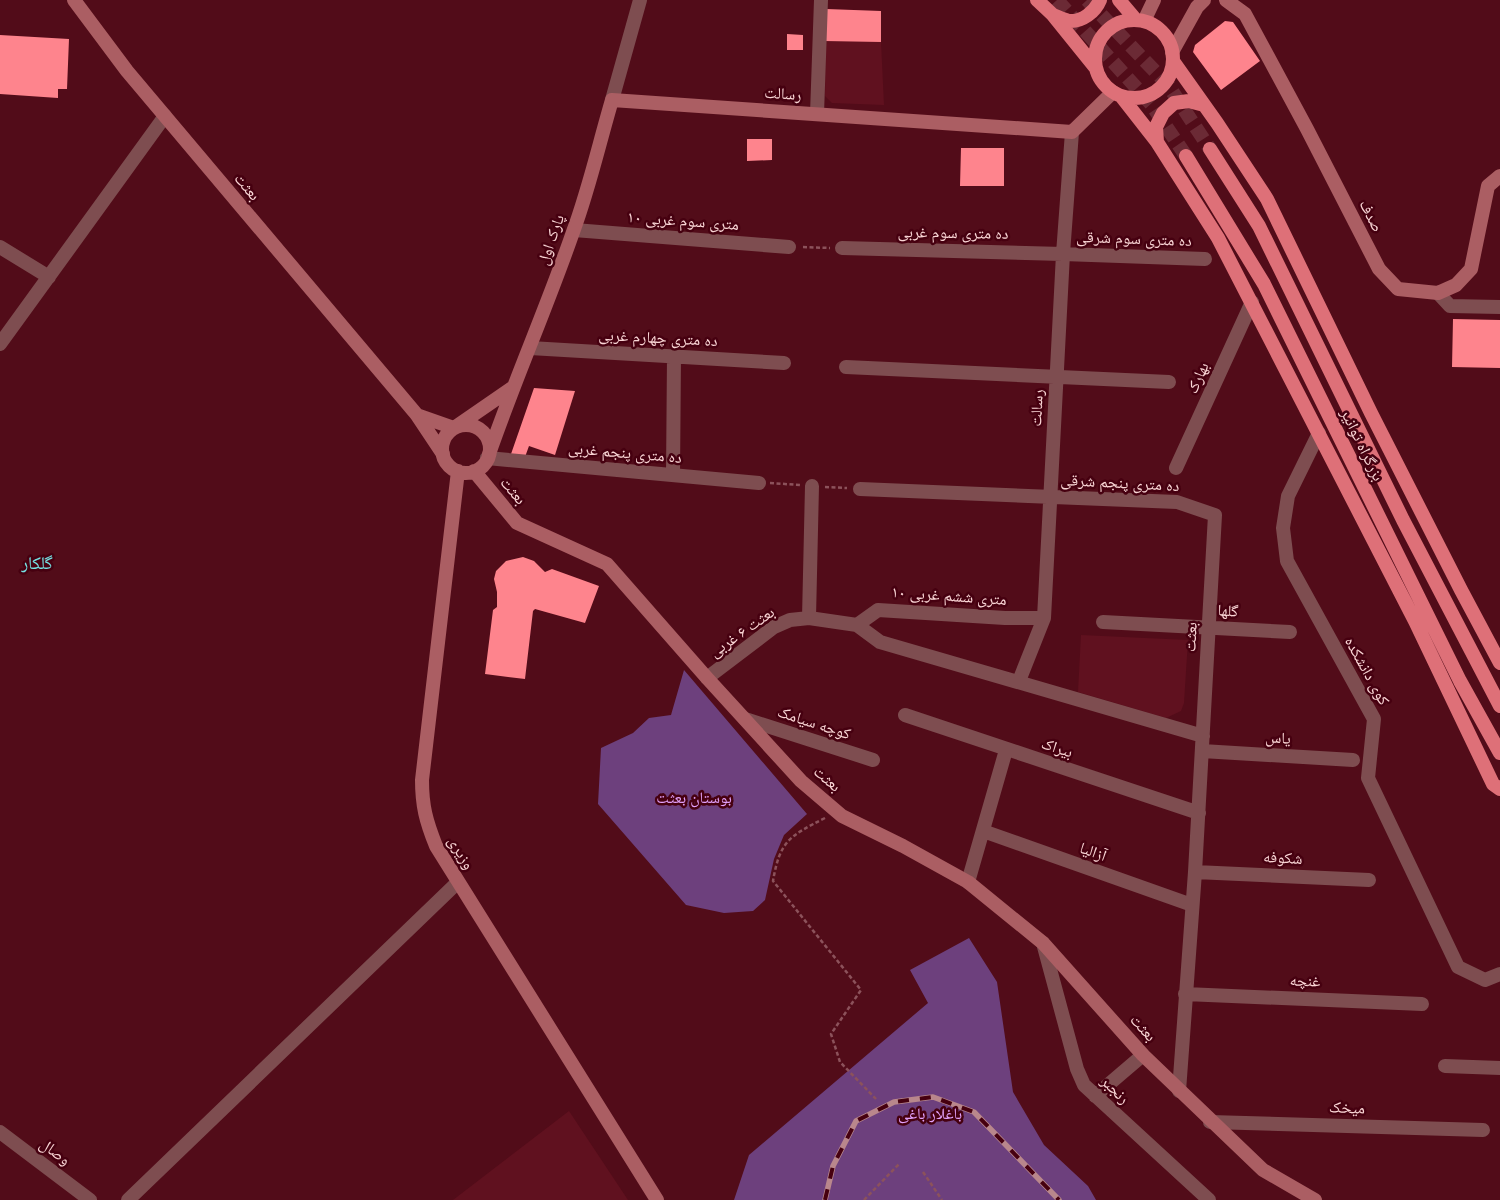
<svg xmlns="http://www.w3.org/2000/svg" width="1500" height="1200" font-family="'Varela Round','Noto Naskh Arabic',sans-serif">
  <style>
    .built { fill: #60111f }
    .green { fill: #6d407d }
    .building { fill: #fe848d }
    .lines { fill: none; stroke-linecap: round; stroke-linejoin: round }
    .trunk-tunnel { stroke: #6b2a35; stroke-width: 14; stroke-dasharray: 14 7; stroke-linecap: butt }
    .path { stroke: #8c525b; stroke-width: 2.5; stroke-dasharray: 4 2.5; stroke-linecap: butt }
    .minor { stroke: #7e4d50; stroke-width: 14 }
    .tertiary { stroke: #7e4d50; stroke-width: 14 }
    .secondary { stroke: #ab5e63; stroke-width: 14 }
    .trunk { stroke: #de7078; stroke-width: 14 }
    .rail-casing { stroke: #b9878c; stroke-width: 5.5 }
    .rail { stroke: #460010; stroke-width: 4; stroke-dasharray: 11; stroke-linecap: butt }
    .labels { text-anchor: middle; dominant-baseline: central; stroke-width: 5; stroke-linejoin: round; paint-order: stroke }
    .street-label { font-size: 16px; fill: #fad6d6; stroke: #460010 }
    .park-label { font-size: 16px; fill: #e3a1fc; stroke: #460010 }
    .neighbourhood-label { font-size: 18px; fill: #75e2e3; stroke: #460010 }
  </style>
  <rect width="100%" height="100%" fill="#520c19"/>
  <path class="built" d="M826,9l55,2v31l3,63 -52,-2 -7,-7z
    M1081,635l107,5 -4,63 -3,8 -15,7 -88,-26z
    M569,1111l59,89h-175z"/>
  <path class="green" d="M684,670l123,144 -23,21 -10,24 -9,41 -12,11 -29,2 -38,-8 -88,-101 3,-56 32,-15 16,-15 22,-3z
    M969,938l28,44 16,110 31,53 44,41 8,14h-362l15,-45 179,-152 -18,-33z"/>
  <path class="building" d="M826,9l55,2v31l-57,-1z
    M1225,21l8,1 27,39 -39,29 -28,-38 2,-7z
    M787,34l16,1v15h-16z
    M0,35l69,4 -2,50h-9v9l-58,-4z
    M747,139h25v21l-25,1z
    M961,148h43v38h-44z
    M1453,319l47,1v48l-48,-1z
    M534,388l41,3 -20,64 -26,-9 -4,11 -14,-3z
    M523,557l11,4 11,11 7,-3 47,17 -14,37 -50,-14 -2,2 -8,68 -40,-5 8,-64 4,-3v-15l-3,-13 2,-8 10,-10z"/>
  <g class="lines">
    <path class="trunk-tunnel" d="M1057,0l94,104 35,52
      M1087,0l81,85 42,64"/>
    <path class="path" d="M803,247l27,1
      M770,483l30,2
      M825,487l22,1
      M825,818c-35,18 -45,22 -52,63l88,109 -30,44 9,28 36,37
      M923,1172l19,28
      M864,1200l36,-37"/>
    <path class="minor" d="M612,100l28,-100
      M817,114l4,-114
      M574,230l215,17
      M0,247l49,30
      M842,248l221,6 142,5
      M1438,293l12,13 50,1
      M0,344l165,-228
      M530,348l254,15
      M846,367l323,15
      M1319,433l-31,63 -5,32 4,33 87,158 -6,59 90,189 27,13 15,-6
      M487,458l272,25
      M1176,468l76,-166
      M673,475l1,-119
      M860,489l317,13 38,13 -20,357 -16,219
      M809,618l3,-132
      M1103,622l187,10
      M857,625l21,-15 127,8h39
      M707,678l67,-51 16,-7 19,-2 48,7 23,17 323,94
      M1019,681l25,-63 19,-364 9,-122
      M905,715l294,98
      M745,719l128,41
      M1202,751l151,9
      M983,831l209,74
      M1195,872l174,8
      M968,882l38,-132
      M1043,943l34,126 7,16 125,115
      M1185,994l237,10
      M1445,1066l55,2
      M1095,1096l48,-41
      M1210,1122l273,8
      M128,1200l330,-318"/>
    <path class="tertiary" d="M0,1132l90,68"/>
    <path class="secondary" d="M74,0l53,71 290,344 26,39
      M1226,0l19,14 62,115 72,140 19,20 40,4 18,-8 15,-16 17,-83 12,-10
      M1144,21l10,-21
      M1172,52l25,-45 7,-7
      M417,415l37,13 58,-40
      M442 449a24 24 0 1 1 48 0a24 24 0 1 1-48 0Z
      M489,454c26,-75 58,-147 84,-222 16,-43 26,-88 39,-132l460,32 41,-40
      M458,471l-36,309c0,26 4,41 14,66l221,354
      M474,471l43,52 90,41 100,114 94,103 41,35 61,30 65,36 75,61 100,112 120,115 52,30"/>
    <path class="trunk" d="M1037,0l16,15 42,52
      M1119,0l17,20
      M1053,15c5,2 11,5 16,6 13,1 26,-9 31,-21
      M1095 59a39 39 0 1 1 78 0a39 39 0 1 1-78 0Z
      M1173,61l44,62 50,76 104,214 90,177 39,73
      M1121,96l36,46 61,96 197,383 78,163 7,5
      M1157,142l-1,-15 7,-14 11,-10 15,-2 15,4
      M1210,149l49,77 144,294 97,186
      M1186,156l78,128 196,397 40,72"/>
    <g class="rail-casing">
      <path id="rail" d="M825,1200l8,-34 23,-45 38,-19 39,-5 41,15 85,88"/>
    </g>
    <use href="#rail" class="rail"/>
  </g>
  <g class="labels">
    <g class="street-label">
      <text transform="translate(783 94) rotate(4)">رسالت</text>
      <text transform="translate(247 187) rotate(50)">بعثت</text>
      <text transform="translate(1371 216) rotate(63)">صدف</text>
      <text transform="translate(683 221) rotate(4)">۱۰ متری سوم غربی</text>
      <text transform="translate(953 233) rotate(1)">ده متری سوم غربی</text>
      <text transform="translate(1134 239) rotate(2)">ده متری سوم شرقی</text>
      <text transform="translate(551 240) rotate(-71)">پارک اول</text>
      <text transform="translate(658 338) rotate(3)">ده متری چهارم غربی</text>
      <text transform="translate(1198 378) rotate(-66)">بهارک</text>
      <text transform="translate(1037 408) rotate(-87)">رسالت</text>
      <text transform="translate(1362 445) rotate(64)">بزرگراه توانیر</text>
      <text transform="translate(625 453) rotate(5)">ده متری پنجم غربی</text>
      <text transform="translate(1120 483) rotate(3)">ده متری پنجم شرقی</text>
      <text transform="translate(513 491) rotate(50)">بعثت</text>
      <text transform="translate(949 596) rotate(4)">۱۰ متری ششم غربی</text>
      <text transform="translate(1228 611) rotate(4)">گلها</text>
      <text transform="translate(742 632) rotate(-35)">بعثت ۶ غربی</text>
      <text transform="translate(1191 637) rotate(-87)">بعثت</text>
      <text transform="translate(1367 671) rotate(61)">کوی دانشکده</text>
      <text transform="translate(814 723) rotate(18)">کوچه سیامک</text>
      <text transform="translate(1278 738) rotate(3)">یاس</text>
      <text transform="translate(1057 748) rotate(18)">بیراک</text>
      <text transform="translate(827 779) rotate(41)">بعثت</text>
      <text transform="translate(1093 852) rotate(20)">آزالیا</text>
      <text transform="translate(461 853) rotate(59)">وزیری</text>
      <text transform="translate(1283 858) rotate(3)">شکوفه</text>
      <text transform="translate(1305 981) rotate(2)">غنچه</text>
      <text transform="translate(1143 1028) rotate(48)">بعثت</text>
      <text transform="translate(1115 1090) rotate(44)">رنجبر</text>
      <text transform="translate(1347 1108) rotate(2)">میخک</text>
      <text transform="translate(55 1152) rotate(37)">وصال</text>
    </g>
    <g class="park-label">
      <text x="694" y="798">بوستان بعثت</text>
      <text x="930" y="1114">باغلار باغی</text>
    </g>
    <g class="neighbourhood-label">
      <text x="37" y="563">گلکار</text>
    </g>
  </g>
</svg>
